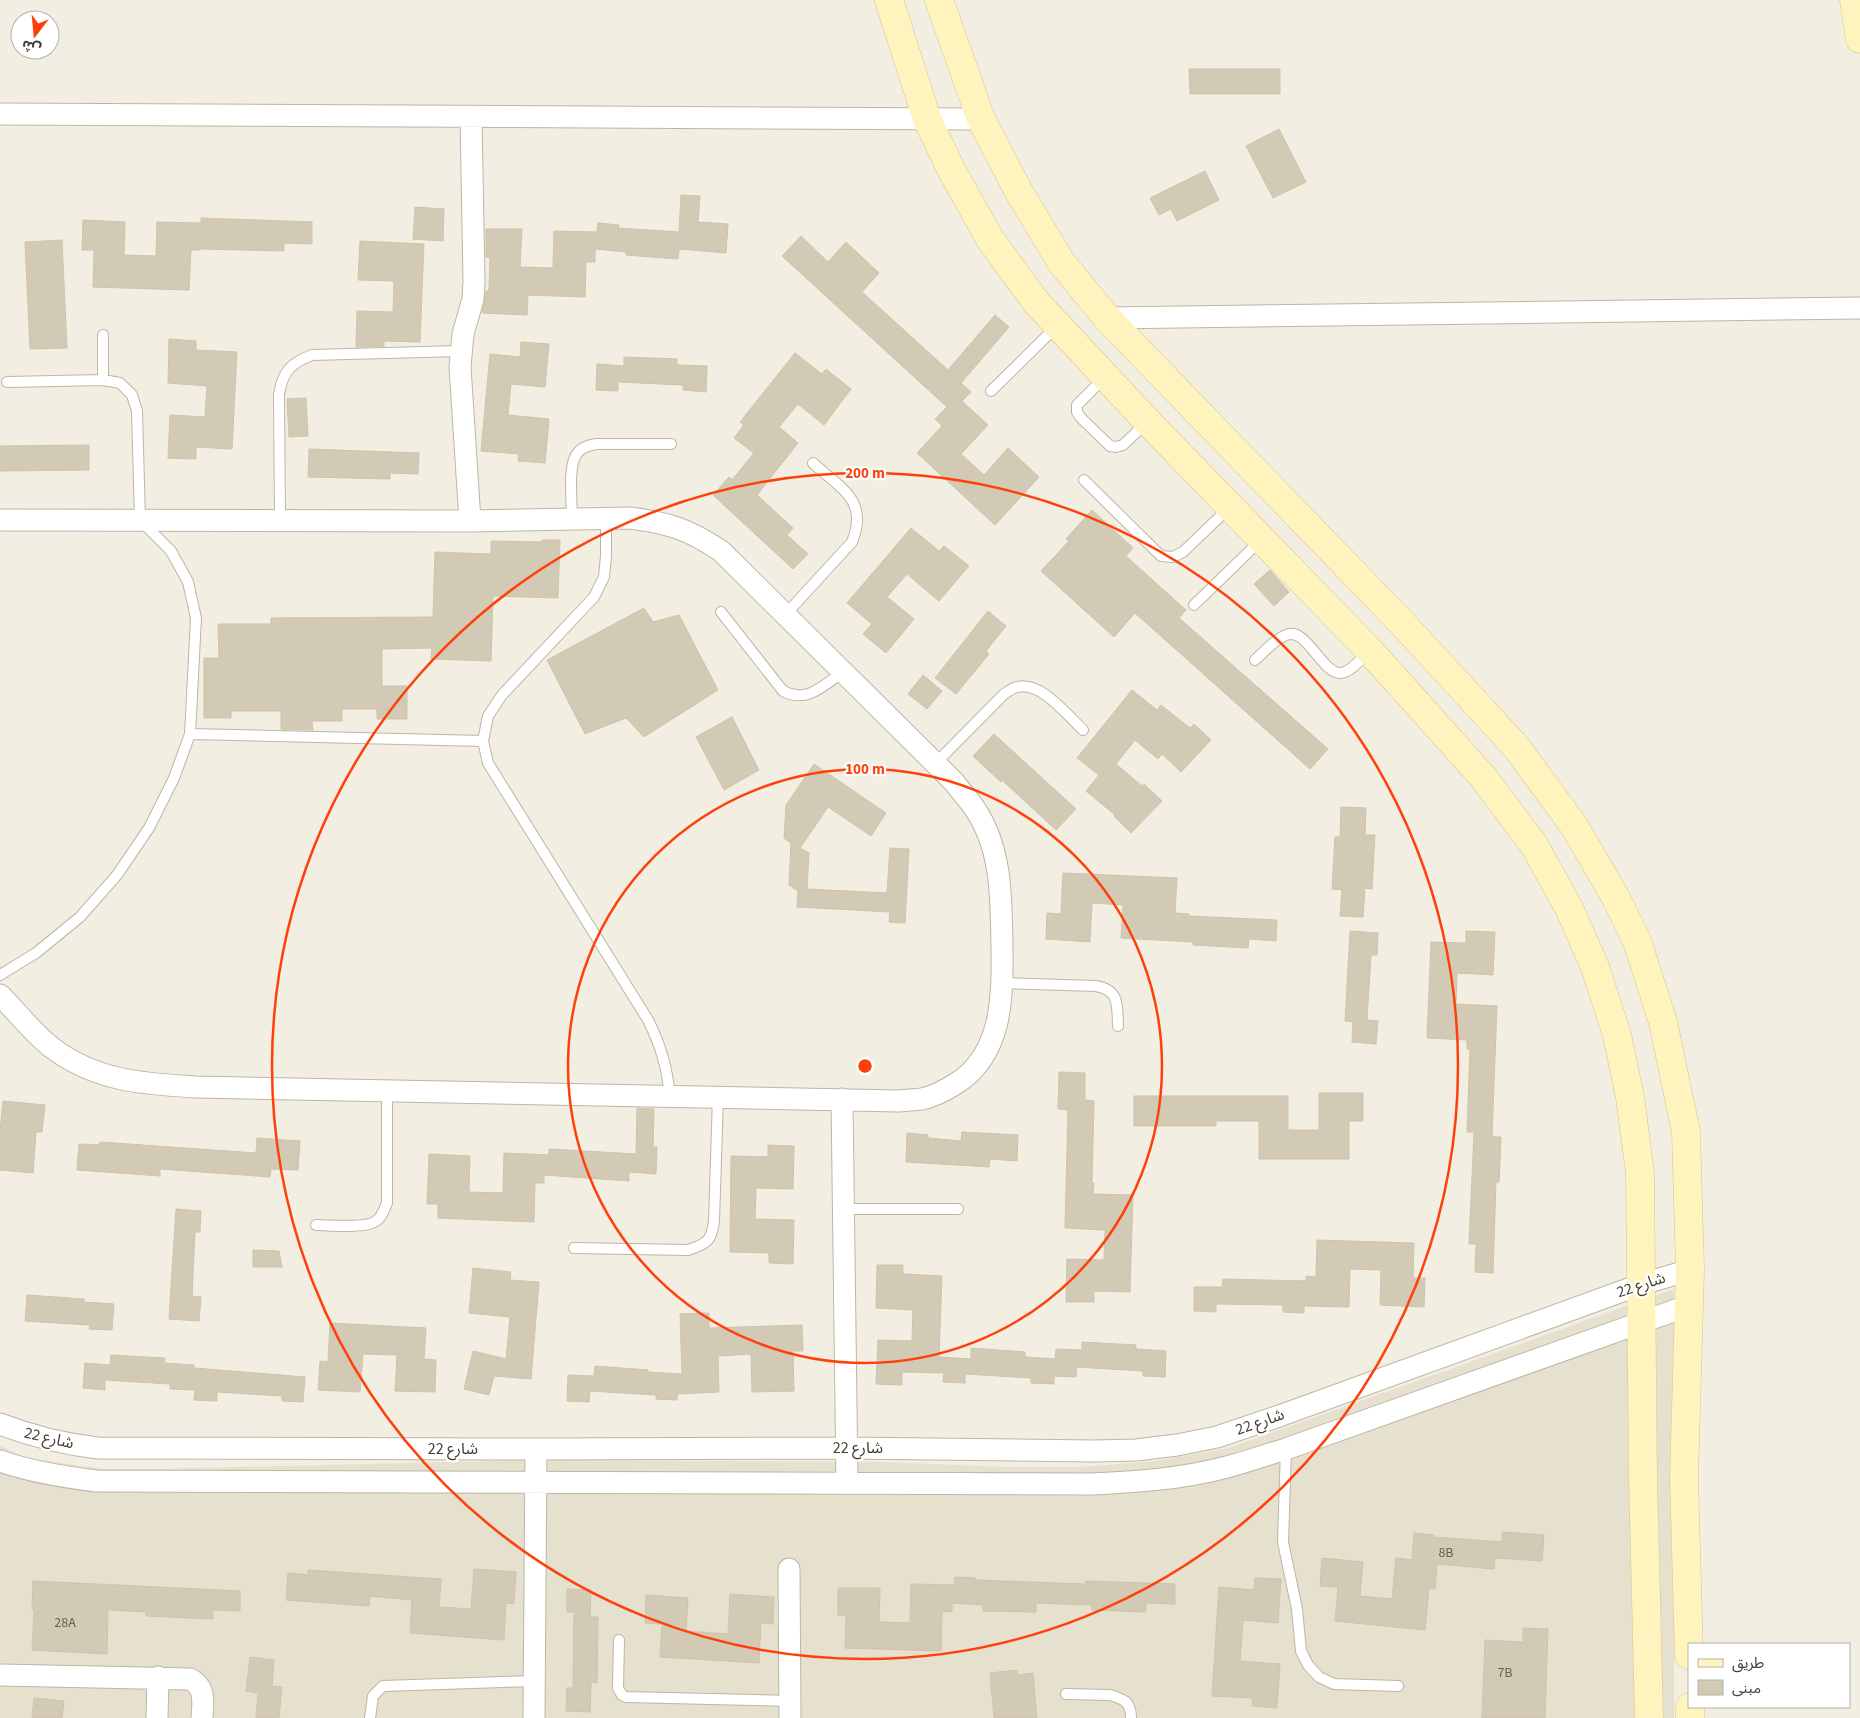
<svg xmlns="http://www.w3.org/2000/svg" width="1860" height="1718" font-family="'Source Sans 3','Noto Sans Arabic',sans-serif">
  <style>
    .residential { fill: #e6e0cf }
    .building { fill: #d3cab6; stroke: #cfc3a9 }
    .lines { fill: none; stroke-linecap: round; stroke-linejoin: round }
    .lane-casing { stroke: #bdb6a4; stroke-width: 12 }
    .street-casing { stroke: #bdb6a4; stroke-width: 23 }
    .secondary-casing { stroke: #d4c78e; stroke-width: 29 }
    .lane { stroke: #fff; stroke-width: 10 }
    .street { stroke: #fff; stroke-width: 21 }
    .secondary { stroke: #fff4be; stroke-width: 28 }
    .ring { fill: none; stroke: #ff400b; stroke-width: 2.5 }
    .labels { text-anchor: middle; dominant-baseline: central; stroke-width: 4.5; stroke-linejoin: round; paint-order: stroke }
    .number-label { font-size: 14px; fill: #676153 }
    .street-label { font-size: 16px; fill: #433e32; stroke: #fff }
    .centre { fill: #ff400b; stroke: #fff; stroke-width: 2.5 }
    .ring-label { font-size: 15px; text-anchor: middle; font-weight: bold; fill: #ff400b; stroke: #fff; stroke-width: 4.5; stroke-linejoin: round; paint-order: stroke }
  </style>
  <rect width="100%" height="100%" fill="#f2eee1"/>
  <path class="residential" d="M1674,1289v429h-1674v-272l27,12 76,11h53l376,-9 353,2 120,5h75l75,-6 74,-13z"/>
  <path class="building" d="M1189,69h91v25h-90z
    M1279,129l27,53 -33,16 -27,-52z
    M1205,171l14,29 -42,21 -6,-12 -12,6 -9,-17z
    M681,195l19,1 -2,26 30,2 -2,29 -47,-4 -1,10 -52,-4v-3l-31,-3v13h-9l-1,35 -57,-2 -1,20 -45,-2 4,-22h3l1,-34h-4v-28h36l-2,38 33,1 1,-37 43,1 1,-9 21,2 -1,3 61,4z
    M415,207l29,2 -1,32 -30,-2z
    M201,218l111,4v22l-28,-1v8l-84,-2v1h-9l-2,40 -96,-3 1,-37h-12l1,-30 42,2 -1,33 32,1 1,-34 44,1z
    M801,236l27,26 18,-20 33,31 -17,19 86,78 47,-55 14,12 -48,56 10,9 -9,9 26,24 -27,29 23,21 24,-27 31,29 -44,48 -78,-72 25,-27 -7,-7 12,-12 -165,-151z
    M62,240l5,108 -37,1 -5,-107z
    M360,241l64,3 -4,98 -36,-1v5l-28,1 1,-36 36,1 1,-31 -36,-1z
    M169,339l27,2v9l41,2 -5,97 -36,-2v12l-28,-1 2,-43 35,2 2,-31 -39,-3z
    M521,342l28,2 -4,43 -34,-3 -3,31 41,4 -4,44 -27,-2 1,-7 -38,-3 9,-97 30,3z
    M795,353l27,21 4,-5 25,20 -27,36 -26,-21 -19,23 19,16 -41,52 36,33 -6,7 21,19 -15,15 -80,-74 16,-18 3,3 22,-27 -20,-15 10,-13 -4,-3z
    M624,357l53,2v6l30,1 -1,26 -23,-2v-5l-65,-3v9l-22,-1 1,-26 27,2z
    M306,398l2,38 -19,1 -2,-38z
    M89,445v25l-89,1v-25z
    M309,449l110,4 -1,21 -28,-1v6l-82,-2z
    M1092,510l41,38 -7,8 60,54 -7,8 149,131 -18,20 -175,-156 -21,24 -73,-66 28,-30 -3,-2z
    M911,528l28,23 5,-5 25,20 -30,35 -32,-27 -20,23 27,22 -28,34 -23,-19 9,-10 -25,-21z
    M542,540h18l-2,58 -65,-2 -2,65 -60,-2 1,-11 -50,1v37h25v33h-30v-10h-35v12h-30l1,9 -32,-1v-18h-50v7h-27v-60h15l-1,-34h53v-6l162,-1 2,-65 56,2v-13l50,1z
    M1270,570l19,22 -15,14 -20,-22z
    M644,608l9,14 26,-7 39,75 -74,47 -18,-19 -41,16 -38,-74z
    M988,611l18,15 -20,25 3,3 -33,40 -21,-16z
    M923,675l19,16 -15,18 -19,-15z
    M1132,690l25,20 4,-5 29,23 4,-4 17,16 -30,32 -19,-18 -4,5 -23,-19 -19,24 26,22 2,-2 18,17 -31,32 -17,-17 1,-1 -29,-24 13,-16 -22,-17z
    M732,717l27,53 -35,20 -28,-53z
    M994,734l82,75 -20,21 -54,-50 -1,2 -28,-26z
    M814,764l72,49 -15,23 -43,-29 -28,41 9,5 -2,36 80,4 3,-45 19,1 -4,74 -16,-1 1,-10 -93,-5 1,-16 -9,-6 2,-42 -7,-5 2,-33z
    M1341,807l25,1 -1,27h10l-3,54 -7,-1 -2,29 -23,-1 2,-26 -10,-1 3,-52h5z
    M1063,873l114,5 -2,35 14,1v2l88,4 -1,21 -27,-2 -1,9 -55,-3v-3l-72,-4 2,-33 -31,-2 -2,39 -44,-3 1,-26 14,1z
    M1350,931l28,2 -1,22h-6l-4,65 11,1 -2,23 -24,-2 1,-20 -8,-1z
    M1466,931l29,1 -2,43 -36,-2 -1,31 41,2 -5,131h9l-2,45h-3l-3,91 -18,-1 1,-28h-7l5,-112h-7l3,-83h-3v-9l-40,-2 4,-96 35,1z
    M1059,1072l26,1v27l9,1 -2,82h2l-1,11 40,1 -3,97 -36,-1v11h-28l1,-43 37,1 1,-30 -40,-2 3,-118 -10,-1z
    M1319,1093h44v28h-14v38h-90v-38h-43v5h-82v-30h154v34h31z
    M3,1101l42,4 -3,27h-6l-3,41 -33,-3v-39z
    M637,1108l17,1 -1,38h4l-1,27 -27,-2v9l-85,-6v8h-9l-1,39 -96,-4v-14h-11l2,-50 41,2 -1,36 34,1 1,-40 45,2v-6l87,5z
    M962,1132l56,3 -1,26 -27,-2 -1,8 -83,-5 1,-29 21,2v3l33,3z
    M257,1138l43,3 -2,29 -27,-1 -1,8 -110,-8v7l-83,-6 2,-26 20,1 1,-3 156,11z
    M768,1145l26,1 -1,43 -37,-1 -1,31 39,1 -1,44 -24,-1v-10l-39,-1 1,-96 37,1z
    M176,1209l25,2 -1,21h-5l-3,64 9,1 -2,24 -30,-2z
    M1317,1240l97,3 -1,35h12l-1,29 -44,-2 1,-35 -31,-1 -1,38 -45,-1v7l-21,-1v-7l-67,-1v8l-22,-1v-24h28l1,-8 83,2v-5l10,1z
    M253,1250l26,1 3,16h-29z
    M877,1265h26v9l39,2 -3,81 32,2v-11l54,4v5l30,2 1,-10 26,1v-8l54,3v4l30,2 -1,26 -22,-1v-5l-66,-4 -1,10 -22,-1v8l-23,-1v-5l-66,-4v9l-22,-1 1,-9 -42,-1v13l-26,-1 2,-44 34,1 1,-31 -37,-2z
    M473,1268l38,4 -1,8 29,2 -8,97 -37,-3 -5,19 -25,-6 9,-38 33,8 4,-42 -41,-4z
    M27,1295l57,4v3l30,2 -2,26 -23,-1 1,-4 -65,-4z
    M709,1313v15l93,-3 1,26h-10l1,40 -42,1 -1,-38 -33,2 1,36 -42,2v6l-21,-1v-4l-66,-4 -1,11 -22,-1 1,-26 26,1 1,-10 53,4v2l34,2 -2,-60z
    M330,1323l96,5 -2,31 12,1 -1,32 -40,-1 2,-36 -34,-1 -3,38 -42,-2 2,-29 8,1z
    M111,1355l54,3 -1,5 30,2v3l111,9 -2,25 -21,-1v-5l-65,-4v9l-23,-1 1,-10 -25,-1v-5l-65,-4v10l-22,-2 2,-25 25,2z
    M1502,1532l42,3 -2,26 -47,-3 -1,11 -57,-5 -2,25 -6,-1 -4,42 -90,-9 3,-34 -18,-1 2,-28 41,4 -3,34 32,3 4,-41 16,2 2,-27 20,2v2l68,5z
    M474,1569l42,3 -2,32 -8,-1 -2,37 -94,-7 2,-33 -42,-4 -1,10 -83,-6 2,-27 20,2v-5l133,9 -2,28 32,2z
    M955,1577l20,1v2l111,4v-3l89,3v20l-29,-1v9l-54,-2v-5l-56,-2v9l-53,-1v-6l-31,-2v9l-10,-1 -1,40 -96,-3 1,-33h-8v-27h42l-1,34 31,1 1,-39 43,1z
    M1255,1578l26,1 -3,44 -35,-3 -3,41 40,3 -3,44 -25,-2 1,-8 -41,-2 7,-109 35,3z
    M33,1581l207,10v20l-27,-1v9l-67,-3v-4l-38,-2 -1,44 -75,-4 2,-41h-2z
    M567,1589l24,1 -1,27h8l-1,66 -6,-1 -1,30 -24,-1 1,-23h6l1,-76h-7z
    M730,1594l44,3 -1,27 -12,-1 -2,40 -99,-6 2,-33 -17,-1 1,-28 42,3 -2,33 42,3z
    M1523,1628l25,1 -3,89h-63l3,-78 38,2z
    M250,1657l24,3 -2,26 10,1 -3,31h-23l2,-25 -12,-2z
    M1017,1670v5l16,-2 4,45h-43l-4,-45z
    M34,1698l30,3 -2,17h-30z"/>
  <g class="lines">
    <g class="lane-casing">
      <path id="lane" d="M103,335v45
        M1105,377l-28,28v7l4,6 29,28 6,1 7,-2 23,-22
        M991,391l65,-64
        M1084,480l77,76 12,1 10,-5 47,-45
        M572,518c0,-16 -4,-50 4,-63 5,-8 13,-10 20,-11h75
        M606,518v38l-2,21 -10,20 -92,98 -14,21 -5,25 5,22 160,257c13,26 19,47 22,76
        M280,520l-1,-126c4,-23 12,-31 33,-39l148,-4
        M1194,605l68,-66
        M721,612l62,79c24,13 41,-6 60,-19
        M785,615l67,-73c17,-42 -11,-53 -39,-79
        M1255,660c9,-8 19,-20 31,-25 20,-9 36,39 55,38 10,-1 21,-15 28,-22
        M190,734l293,7
        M935,764l69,-70c4,-2 8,-6 13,-7 24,-6 50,28 66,43
        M0,975l36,-22 44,-36 37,-42 32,-47 25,-50 16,-44 6,-116 -8,-36 -17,-31 -31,-31 -3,-109 -5,-16 -12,-12 -17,-3 -96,2
        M1002,983l94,3c24,4 21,20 22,40
        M843,1209h115
        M316,1225c14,0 49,4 60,-4 6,-4 8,-11 11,-18v-112
        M574,1248l114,2c19,-6 24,-10 26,-29l4,-124
        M1286,1449l-3,93 14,67 4,42 7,14 11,12 15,7 64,2
        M619,1640l-1,48 4,7 4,2 164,4
        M1066,1694l44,1c14,4 21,7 21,23
        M370,1718l3,-22 10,-10 151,-5"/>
    </g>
    <g class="street-casing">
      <path id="street" d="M0,114l981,5
        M1107,318l753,-10
        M0,520l470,1 160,-3c39,5 58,11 91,33l233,231c6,8 13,16 19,24 30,42 28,94 29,143 1,48 0,105 -45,134 -11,7 -22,13 -35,16 -7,1 -15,1 -23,2l-702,-14c-54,-3 -102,-6 -146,-40 -18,-14 -35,-36 -51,-52
        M470,521l-10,-154 3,-33 10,-35 1,-18 -3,-164
        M842,1099l5,384
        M0,1424c34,13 62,20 98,24l438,1 310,-1 248,3 42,-1 41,-5 40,-8 65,-22 360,-131 48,-14
        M0,1461c31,11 63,16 96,20l996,3c44,-2 88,-5 131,-16 21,-5 42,-13 63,-19l404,-144
        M789,1569l1,149
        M0,1675l190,4c16,8 13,23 12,39
        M157,1718l1,-41
        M534,1718l2,-269"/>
    </g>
    <g class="secondary-casing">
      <path id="secondary" d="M889,0l38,119 25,52 38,68 46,63 112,120 222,229 113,126 51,68 36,65 25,57 22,68 13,62 10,76 3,304 6,241
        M939,0l42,119 38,73 42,70 46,56 296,306 114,124 57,78 42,72 21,43 26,81 23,110 4,138 -6,208 5,177
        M1854,0l6,39
        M1690,1707v11"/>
    </g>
    <use href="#lane" class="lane"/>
    <use href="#street" class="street"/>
    <use href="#secondary" class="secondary"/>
  </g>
  <g class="ring">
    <circle cx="865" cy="1066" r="297"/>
    <circle cx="865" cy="1066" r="593"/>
  </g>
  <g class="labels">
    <g class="number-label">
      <text x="1446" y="1553">8B</text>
      <text x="65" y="1623">28A</text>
      <text x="1505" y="1673">7B</text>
    </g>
    <g class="street-label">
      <text transform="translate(1641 1285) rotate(-18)">شارع 22</text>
      <text transform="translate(1260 1422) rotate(-19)">شارع 22</text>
      <text transform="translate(49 1438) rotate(13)">شارع 22</text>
      <text x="858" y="1448">شارع 22</text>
      <text x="453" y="1449">شارع 22</text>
    </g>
  </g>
  <circle cx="865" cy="1066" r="8" class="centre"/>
  <g class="ring-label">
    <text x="865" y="478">200 m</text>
    <text x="865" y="774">100 m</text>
  </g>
  <rect x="1688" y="1643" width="162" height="65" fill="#ffffff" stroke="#b4b2ad"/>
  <rect x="1698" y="1659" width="25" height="8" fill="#fff4be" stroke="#b4b2ad"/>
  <text x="1732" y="1668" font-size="15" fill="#433e32">طريق</text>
  <rect x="1698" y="1680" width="25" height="15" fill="#d3cab6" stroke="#b4b2ad"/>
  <text x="1732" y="1693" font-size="15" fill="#433e32">مبنى</text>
  <g transform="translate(35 35) rotate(196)"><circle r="24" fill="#ffffff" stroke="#b4b2ad"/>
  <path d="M0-4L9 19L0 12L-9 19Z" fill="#ff400b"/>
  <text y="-8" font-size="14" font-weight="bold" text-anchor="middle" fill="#433e32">ش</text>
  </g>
</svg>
